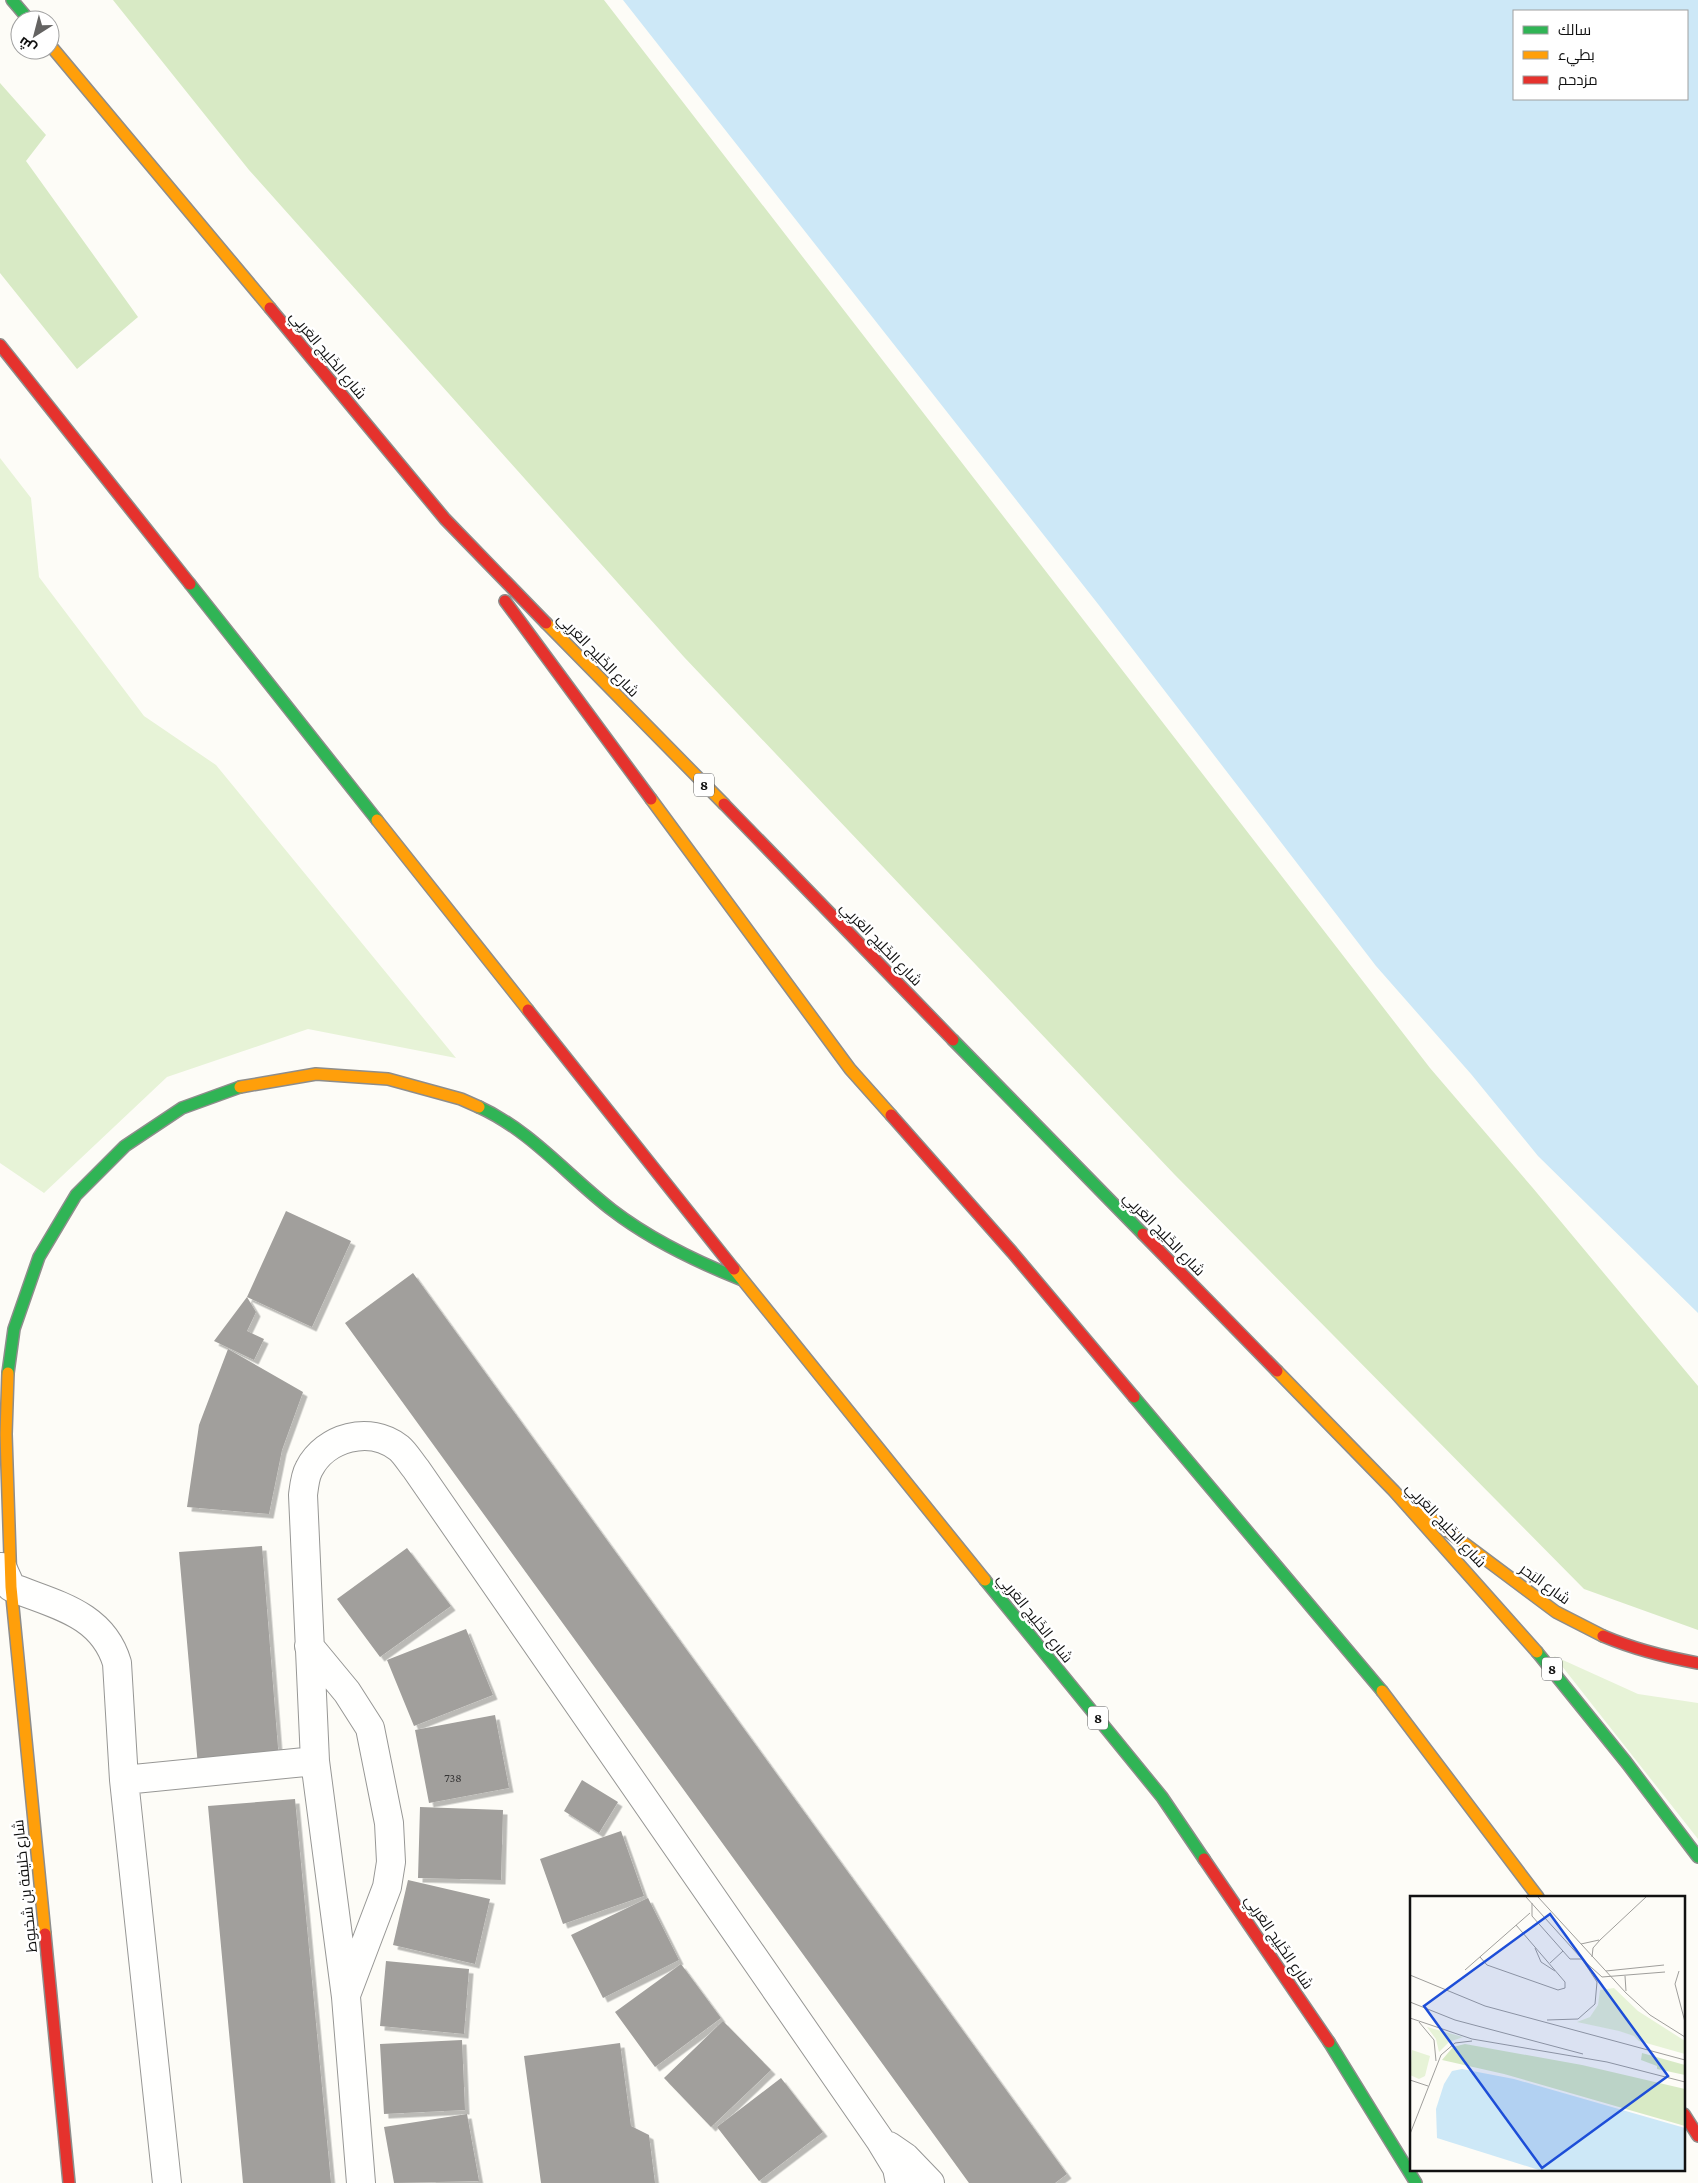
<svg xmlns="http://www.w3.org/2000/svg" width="1698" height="2183" font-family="'Crimson Pro',Cairo,serif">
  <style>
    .green { fill: #e7f3d7 }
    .forest { fill: #d8eac5 }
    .water { fill: #cde8f7; fill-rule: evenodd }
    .building { fill: #a19f9c; filter: url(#shadow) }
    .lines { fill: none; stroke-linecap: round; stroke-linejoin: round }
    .street-casing { stroke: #979795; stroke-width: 30 }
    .fast-casing { stroke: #8e8d8b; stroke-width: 14 }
    .slow-casing { stroke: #8e8d8b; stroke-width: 14 }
    .jam-casing { stroke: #8e8d8b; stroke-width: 14 }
    .street { stroke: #fffffe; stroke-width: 28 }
    .fast { stroke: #30b455; stroke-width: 11 }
    .slow { stroke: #ff9f0a; stroke-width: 11 }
    .jam { stroke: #e5322d; stroke-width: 11 }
    .labels { text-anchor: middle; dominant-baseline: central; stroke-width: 5; stroke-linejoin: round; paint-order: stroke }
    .number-label { font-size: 12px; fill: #353434 }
    .shield { fill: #fff; stroke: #585858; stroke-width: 1 }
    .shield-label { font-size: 14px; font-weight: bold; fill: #111 }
    .street-label { font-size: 15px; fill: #111; stroke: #fff }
    .inset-road { fill: none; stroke: #9f9e9b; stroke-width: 1 }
    .view { fill: #1d4ed8; fill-opacity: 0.15; stroke: #1d4ed8; stroke-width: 2.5 }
    .inset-edge { fill: none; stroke: #111; stroke-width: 2.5 }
  </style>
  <defs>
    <filter id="shadow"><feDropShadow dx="4.5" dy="4.5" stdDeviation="0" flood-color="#0004"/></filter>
  </defs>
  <rect width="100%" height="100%" fill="#fdfcf7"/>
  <path class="green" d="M0,458l31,40 8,79 105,139 72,49 240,293 -148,-29 -141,48 -123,116 -44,-30z
    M1554,1656l84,38 60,9v136z"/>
  <path class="forest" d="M113,0h491l826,1068 102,119 166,199v244l-114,-41 -409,-414 -491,-518 -435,-487z
    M0,83l46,52 -20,26 112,156 -61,52 -77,-96z"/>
  <path class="water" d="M623,0h1075v1313l-160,-157 -67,-82 -95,-108 -278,-362zM1514,11h173v88h-173z"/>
  <path class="building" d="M286,1211l65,30 -39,86 -65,-30 9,15 -9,19 17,8 -10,21 -40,-19 33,-44z
    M413,1273l654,901 -12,9h-86l-624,-860z
    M228,1349l75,43 -21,58 -13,64 -82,-7 12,-82z
    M262,1546l17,214 -81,6 -19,-214z
    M407,1548l44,58 -71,51 -43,-58z
    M466,1629l27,66 -79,31 -27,-66z
    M495,1715l14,73 -80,15 -14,-73z
    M582,1780l36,22 -19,31 -35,-22z
    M295,1799l36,384h-88l-35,-377z
    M420,1807l83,3 -2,70 -83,-2z
    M621,1831l23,65 -81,28 -23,-65z
    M408,1880l82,19 -15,65 -82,-19z
    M648,1898l31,62 -76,38 -32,-63z
    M386,1961l83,8 -5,65 -84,-8z
    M681,1964l40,54 -66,49 -40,-55z
    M723,2021l48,49 -60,57 -47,-49z
    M462,2040l3,70 -81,4 -4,-70z
    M620,2043l11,83 18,9 6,48h-114l-17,-127z
    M781,2078l42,54 -64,49 -42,-54z
    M467,2114l12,67 -85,2 -10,-56z"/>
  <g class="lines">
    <g class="street-casing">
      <path id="street" d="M2,1567l9,20c44,18 91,26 106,76l7,117 43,403
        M309,1646l38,46 23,36 19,95 2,39 -4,25 -41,108
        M124,1780l191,-19
        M889,2146l16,11 25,26
        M361,2183l-15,-186 -31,-236 -12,-266c1,-8 2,-19 6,-26 16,-32 61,-44 90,-21 6,5 12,15 17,21l464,671 17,28 3,15"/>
    </g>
    <g class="fast-casing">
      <path id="fast" d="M12,0l17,20
        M190,584l187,236
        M953,1040l190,194
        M479,1107c51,23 89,69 133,103 39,30 83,51 128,69
        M8,1373l6,-44 25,-72 37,-62 49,-49 57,-38 58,-21
        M1134,1397l248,294
        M985,1580l177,217 42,62
        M1537,1652l89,110 72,95
        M1329,2042l87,141"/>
    </g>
    <g class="slow-casing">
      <path id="slow" d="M50,45l220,263
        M546,623l178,181
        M651,799l199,270 41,46
        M377,820l151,190
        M240,1087l76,-13 72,5 73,20 18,8
        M734,1269l251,311
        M1277,1371l117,120 143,161
        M8,1373l-2,61 5,153
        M1421,1511l135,101 47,24
        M11,1587l34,347
        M1382,1691l156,206"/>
    </g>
    <g class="jam-casing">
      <path id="jam" d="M270,308l175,211 101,104
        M0,345l190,239
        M505,601l146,198
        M724,804l229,236
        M528,1010l206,259
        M891,1115l121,137 122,145
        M1143,1234l134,137
        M1603,1636c31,13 62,21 95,27
        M1204,1859l125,183
        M45,1934l24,249
        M1684,2114l14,22"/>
    </g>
    <use href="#street" class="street"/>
    <use href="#fast" class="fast"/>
    <use href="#slow" class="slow"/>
    <use href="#jam" class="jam"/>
  </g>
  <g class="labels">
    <g class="number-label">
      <text x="453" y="1778">738</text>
    </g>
    <g class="shield">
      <rect x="694" y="773.5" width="20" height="23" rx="4"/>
      <rect x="1542" y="1657.5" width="20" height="23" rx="4"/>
      <rect x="1088" y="1706.5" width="20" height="23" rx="4"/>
    </g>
    <g class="shield-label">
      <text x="704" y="785">8</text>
      <text x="1552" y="1669">8</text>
      <text x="1098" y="1718">8</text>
    </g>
    <g class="street-label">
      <text transform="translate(328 355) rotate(50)">شارع الخَلِيج العَربِي</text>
      <text transform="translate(598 655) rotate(46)">شارع الخَلِيج العَربِي</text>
      <text transform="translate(881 944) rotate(46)">شارع الخَلِيج العَربِي</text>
      <text transform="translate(1164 1234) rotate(46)">شارع الخَلِيج العَربِي</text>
      <text transform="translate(1446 1525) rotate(47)">شارع الخَلِيج العَربِي</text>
      <text transform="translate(1545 1584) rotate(36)">شارع البَحر</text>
      <text transform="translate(1035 1618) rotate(51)">شارع الخَلِيج العَربِي</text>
      <text transform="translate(25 1886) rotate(-96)">شارع خليفة بن شخبوط</text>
      <text transform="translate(1279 1942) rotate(56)">شارع الخَلِيج العَربِي</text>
    </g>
  </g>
  <g transform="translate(1410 1896)">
    <rect width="275" height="275" fill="#fdfcf7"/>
    <path d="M204,92l24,23 47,30v13l-46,-13 -5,-5 -15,-5 -42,-9 13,-5 8,-12 2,-15zM17,131l36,10 -14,5 -10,10 -3,-13zM2,154l18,6 -5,20 -6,3 -9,-4z" fill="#e7f3d7"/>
    <path d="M55,148l117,21 103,24v37l-181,-52 -62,-14 11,-13zM232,157l43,12v10l-28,-6v-3l-16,-6z" fill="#d8eac5"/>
    <path d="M52,173l52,10 171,49v42h-146l-102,-32 -1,-29 8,-25 8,-13z" fill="#cde8f7"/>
    <path class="inset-road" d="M116,1l56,62M128,1l88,96M122,7v13l38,43h12l20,18 63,-5M171,48l18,-4M125,52l6,14 14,9M70,61l7,8 71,25 7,-2v-6l-49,-57M182,61l1,-9 7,-8 46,-43M140,67l13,-12M55,74l65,-57M196,75l58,-6M269,75l-4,13 10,38M0,79l75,31 200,54M215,80l1,15M216,97l24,22 35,22M0,106l45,18 128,34M0,122l62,21 135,23 78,20M137,124l31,-1 17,-15 2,-22 -15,-23M9,126l15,18 2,21M0,184l18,6M0,238l31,-79 14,-12 17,-2"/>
    <path class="view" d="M140,18l118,162 -126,92 -118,-162z"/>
    <rect width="275" height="275" class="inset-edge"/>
  </g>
  <rect x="1513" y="10" width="175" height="90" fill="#ffffff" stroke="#a0a0a0"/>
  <rect x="1523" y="26" width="25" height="8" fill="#30b455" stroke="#a0a0a0"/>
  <text x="1558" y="35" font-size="15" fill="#111111">سالك</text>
  <rect x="1523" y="51" width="25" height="8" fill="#ff9f0a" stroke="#a0a0a0"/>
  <text x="1558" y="60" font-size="15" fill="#111111">بطيء</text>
  <rect x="1523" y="76" width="25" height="8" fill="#e5322d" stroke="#a0a0a0"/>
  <text x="1558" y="85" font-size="15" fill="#111111">مزدحم</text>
  <g transform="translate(35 35) rotate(216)"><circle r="24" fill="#ffffff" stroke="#a0a0a0"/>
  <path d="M0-4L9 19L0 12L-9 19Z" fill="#646362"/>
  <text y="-8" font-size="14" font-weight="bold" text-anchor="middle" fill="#111111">ش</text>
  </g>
</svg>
